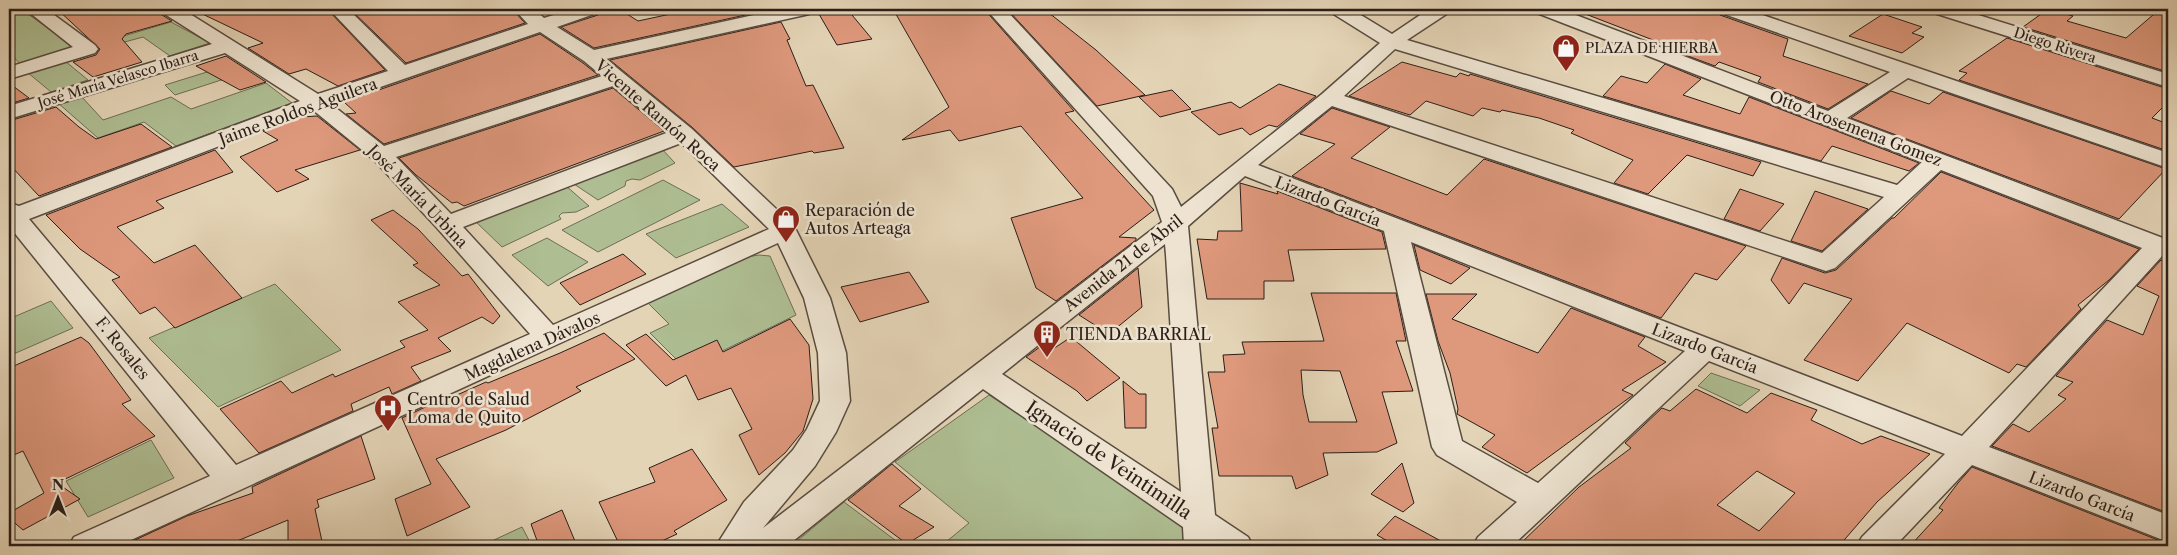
<svg xmlns="http://www.w3.org/2000/svg" width="2177" height="555" font-family="'Libre Caslon Text',serif">
  <style>
    .green { fill: #aebe92; stroke: #6c6e55 }
    .building { fill: #de987c; stroke: #2b1e18; fill-rule: evenodd }
    .lines { fill: none; stroke-linecap: round; stroke-linejoin: round }
    .minor-casing { stroke: #594c40; stroke-width: 3 }
    .minor { fill: #ede3d0; fill-rule: evenodd }
    .labels { text-anchor: middle; dominant-baseline: central; stroke-width: 5; stroke-linejoin: round; paint-order: stroke }
    .far-street-label { font-size: 14px; fill: #2b1e18; stroke: #ede3d0 }
    .far-poi-label { font-size: 14px; fill: #2b1e18; stroke: #ede3d0; text-anchor: start }
    .street-label { font-size: 16px; fill: #2b1e18; stroke: #ede3d0 }
    .poi-label { font-size: 16px; fill: #2b1e18; stroke: #ede3d0; text-anchor: start }
    .near-street-label { font-size: 19px; fill: #2b1e18; stroke: #ede3d0 }
  </style>
  <rect width="100%" height="100%" fill="#e4d4b6"/>
  <filter id="stains"><feTurbulence type="fractalNoise" baseFrequency=".004" numOctaves="4"/><feColorMatrix values="0 0 0 0 .2 0 0 0 0 .09 0 0 0 0 .02 0 0 0 .5 -.17"/></filter>
  <radialGradient id="worn" r=".72"><stop offset=".6" stop-color="#630" stop-opacity="0"/><stop offset="1" stop-color="#630" stop-opacity=".3"/></radialGradient>
  <path class="green" d="M9,9h12l56,40 -55,17 -13,-14z
    M171,22l39,21 -40,13 -27,-19 -33,9 -7,-4z
    M65,61l23,19 -37,12 -24,-20z
    M236,63l13,8 -74,24 -10,-10z
    M266,83l26,20 -116,43 -32,-24 -46,16 -40,-35 23,-7 22,24 68,-23 20,12z
    M660,147l15,16 -35,17 -8,-1 -6,2 -1,5 -27,14 -27,-18z
    M663,180l37,20 -102,52 -36,-22z
    M565,185l24,21 -13,6 -14,1 -3,3 2,3 -59,28 -28,-27z
    M722,204l27,23 -73,31 -30,-24z
    M547,238l41,24 -40,24 -36,-31z
    M759,255l11,1 26,59 -80,39 -40,5 -26,-26 19,-9 -21,-21 99,-46z
    M275,284l66,66 -123,57 -69,-69z
    M51,301l22,27 -64,28v-37z
    M1711,373l49,17 -20,16 -42,-20z
    M989,395l198,131v20h-246l28,-23 -74,-61z
    M151,440l23,38 -86,39 -22,-36z
    M844,502l59,44h-112z
    M522,527l10,19h-51z"/>
  <path class="building" d="M57,9h102l3,6 10,6 -46,13 -4,5 20,23 -49,15 -20,-15 23,-7 4,-6z
    M192,9h135l58,61 -47,16 -32,-17 -17,5 -41,-26 15,-5z
    M350,9h162l13,14 -119,40z
    M607,9h12l19,12 56,-12h79l-179,39 -33,-21 37,-12 2,-4z
    M816,9h31l25,30 -35,6z
    M893,9h91l90,102 -9,2 89,97 -35,27 17,1v2l-80,61 -20,-13 -25,-70 72,-20 -62,-72 -62,15 -9,-11 -48,10 47,-33z
    M1007,9h37l52,41 49,45 -48,11z
    M1575,9h140l5,6 68,24 -5,17 85,28 -40,25 -70,-27 3,-5 -42,-15 -4,4 -38,-14 2,-2 -104,-40z
    M2048,9l25,7 -6,5 59,17 34,-29h8v63l-145,-45z
    M1883,14l39,13 -10,6 12,4 -22,16 -53,-17z
    M781,22l9,17 -3,1 19,46 7,-1 31,63 -30,5 -2,-2 -78,16 -41,-39 -83,-68z
    M540,34l43,29 15,12 -214,69 -38,-30 10,-1 -12,-11z
    M2007,38l161,51v13l-16,16 16,6v27l-209,-71 8,-7 -8,-2z
    M226,56l40,26 -26,8 -44,-24z
    M1402,62l54,15 4,-4 9,3 1,-2 291,88 -8,14 -66,-21 -39,39 -34,-11 19,-23 -62,-27 3,-3 -35,-12 -37,-8 -2,2 -18,-4 -9,8 -47,-15 -16,14 -61,-19z
    M1665,64l36,15 -18,16 57,19 9,-17 170,66 -10,8 -77,-25 -11,15 -218,-65 18,-20 26,7z
    M9,83l20,15 -20,6z
    M1279,84l37,12 -39,31 -8,-2 -19,10 -8,-7 -23,7 -28,-23 40,-10 9,6z
    M613,88l51,43 -200,75 -7,-4 -5,1 -36,-28 -17,-17z
    M1172,90l19,19 -31,8 -21,-20z
    M1891,91l38,13 14,-12 223,77 -47,50 -268,-101z
    M56,107l23,20 17,12 45,-15 31,23 -133,49 -30,-32v-43z
    M1332,108l58,19 -39,31 96,37 37,-36 262,87 -29,34 -22,-7 -34,45 -369,-142 43,-32 -35,-10z
    M317,116l43,34 -65,20 14,9 -32,13 -37,-35 38,-17 -15,-9 37,-14z
    M215,150l18,22 -77,29 8,7 -47,19 37,36 41,-18 47,53 -67,30 -20,-21 -15,7 -28,-34 8,-3 -40,-28 -34,-34z
    M1941,172l198,77 -30,31 -31,25 3,4 -55,58 -9,-3 -8,9 -102,-50 -49,58 -54,-21 48,-61 -48,-16 -15,21 -18,-24 11,-22 43,15 11,-3 56,-52h2z
    M1240,183l38,11 -1,-3 105,41 4,17 -98,1 6,31h-30v18h-57l-10,-60 20,1 1,-9h24z
    M1740,189l44,15 -24,27 -36,-12z
    M1815,191l53,18 -46,42 -31,-10z
    M393,210l25,19 44,47 6,-2 32,42 -7,8 -11,-7 -44,21 13,13 -40,16 10,14 -29,13 -3,-7 -38,17 2,7 -94,42 -39,-44 61,-28 11,12 41,-19 2,3 70,-30 -5,-6 28,-11 -30,-28 42,-17 -27,-20 5,-2 -47,-43z
    M1414,245l56,23 -19,16 -31,-14z
    M623,254l23,20 -66,31 -20,-22z
    M2161,260l7,5v248l-176,-67 21,-22 16,8 37,-33 -8,-4 15,-13 -17,-6 51,-56 36,15 16,-39 -22,-10z
    M1138,268l4,39 -33,27 -30,-19z
    M909,272l20,30 -69,20 -19,-35z
    M1311,293h85l10,48h-10l17,50 -31,1 15,51 -20,9 -54,1 5,22 -32,14 -4,-13h-73l-7,-48h6l-10,-56h17l-2,-17 22,-1 -3,-12 82,-1zM1301,370l39,1 17,51h-48l-6,-27z
    M1426,294h51l-25,25 86,34 33,-45 74,29 -7,9 28,16 -44,28 11,5 -106,78 -45,-26 13,-12 -38,-21 1,-5 -8,-36 -12,-32z
    M790,319l19,26 4,54 -10,32 -18,22 -26,22 -20,-40 13,-6 -21,-41 -33,12 -12,-25 -20,11 -40,-41 20,-11 27,26 44,-20 6,12z
    M604,333l31,26 -59,28 5,4 -75,39 -70,29 34,48 -63,29 -12,-37 36,-15 -29,-66 34,-16 1,2 49,-22 2,1 72,-30z
    M81,337l8,6 42,57 -9,4 33,32 -98,47 23,16 -57,31 -14,-12v-5l35,-20 -21,-42 -14,6v-89z
    M1071,337l49,41 -33,23 -10,-10 -51,-34 18,-13 9,5z
    M1123,381l16,13h7v34h-21z
    M1696,389l51,24 24,-20 46,17 -6,10 51,24 19,-8 49,18 -53,48 -38,44h-321l61,-59 52,-39 -6,-5 37,-35 8,3zM1757,471l38,22 -36,38 -42,-26z
    M361,436l14,43 -58,21 2,7 -4,2 8,37h-35v-26l-63,26h-103l65,-30 66,-23 -1,-6z
    M692,449l35,51 -53,31 3,3 -26,12h-31l-21,-44 56,-20 -6,-14z
    M1402,463l12,40 -11,9 -32,-18z
    M892,464l29,25 -22,17 35,21 -27,17 -59,-44z
    M1972,467l196,77v2h-258l33,-36 -4,-2 19,-25z
    M562,510l15,36h-38l-8,-22z
    M1395,516l55,30h-54l-19,-11z"/>
  <g class="lines">
    <g class="minor-casing">
      <path id="minor" d="M25,9h21l49,36 3,4 -3,4 -86,26v-12l64,-20z
        M161,9h21l136,85 70,-23 -59,-62h19l57,56 123,-41 -14,-15h20l10,9 29,-9h26l-2,4 -40,14 37,23 187,-41h33l-2,4 -7,2 -199,44 86,70 102,97 36,72 16,55 4,48 -14,31 -21,34 -52,62 399,-306 -9,-26 -167,-187h19l167,180 9,18 141,-113 58,-51 -48,-30 -2,-4h21l41,25 37,-25h21l-2,4 -41,27 490,145 25,-23 -385,-149 -2,-4h25l268,102 62,-39 -169,-59 -2,-4h26l423,144v15l-260,-90 -61,40 321,122v17l-5,-2 -174,192 179,68v27l-196,-77 -77,81h-38l5,-9 83,-83 -236,-93 -197,185h-39l5,-9 39,-35 -80,-47 -5,-8 -48,-216 -139,-55 -57,50 27,289 33,22 5,9h-69l-1,-19 -200,-138 -196,157h-71l28,-44 49,-52 14,-21 13,-28 -2,-48 -14,-55 -26,-55 -660,303h-49l5,-9 136,-61 -201,-250v-23l10,3 281,-105 -75,-48 -216,66v-13l203,-62 -49,-31zM540,32l44,29 18,15 -218,70 -53,-42zM1395,49l489,148 -62,56 -478,-157zM613,86l56,46 -218,82 -55,-57zM1332,106l494,165 9,-3 106,-98 201,78 -180,188 -704,-271zM313,110l60,49 65,70 92,105 -294,131 -207,-246zM681,143l88,86 -216,96 -90,-98zM1411,242l274,109 -147,132 -76,-42zM1165,244l1,11 15,237 -179,-118z
        M1932,9h27l209,65v13l-234,-74z"/>
    </g>
    <use href="#minor" class="minor"/>
  </g>
  <defs>
    <g id="shop-pin" transform="scale(1.4375)"><path d="M0 17L-7.5 6A9.5 9.5 0 1 1 7.5 6Z" fill="#8f2418" stroke="#ede3d0"/><path d="M-5-2.5h2.3a2.7 3.5 0 0 1 5.4 0H5L5.5 6h-11ZM-1.5-2.5h3a1.5 2.3 0 0 0-3 0Z" fill="#fff"/></g>
    <g id="building-pin" transform="scale(1.4375)"><path d="M0 17L-7.5 6A9.5 9.5 0 1 1 7.5 6Z" fill="#8f2418" stroke="#ede3d0"/><path d="M-4-6H4V6H1V3H-1V6H-4ZM-2.5-4.3h1.7v1.8h-1.7ZM.8-4.3h1.7v1.8H.8ZM-2.5-1h1.7V.8h-1.7ZM.8-1h1.7V.8H.8Z" fill="#fff"/></g>
    <g id="hospital-pin" transform="scale(1.4375)"><path d="M0 17L-7.5 6A9.5 9.5 0 1 1 7.5 6Z" fill="#8f2418" stroke="#ede3d0"/><path d="M-5-5h3v3.5h4V-5h3V5h-3V1.5h-4V5h-3Z" fill="#fff"/></g>
  </defs>
  <g fill-rule="evenodd">
    <use href="#shop-pin" x="1566" y="48"/>
    <use href="#shop-pin" x="786" y="219"/>
    <use href="#building-pin" x="1047" y="334"/>
    <use href="#hospital-pin" x="388" y="408"/>
  </g>
  <g class="labels">
    <g class="far-street-label">
      <text transform="translate(2055 45) rotate(18)">Diego Rivera</text>
      <text transform="translate(118 79) rotate(-17)">José María Velasco Ibarra</text>
    </g>
    <g class="far-poi-label">
      <text x="1585" y="48">PLAZA DE HIERBA</text>
    </g>
    <g class="street-label">
      <text transform="translate(298 111) rotate(-20)">Jaime Roldos Aguilera</text>
      <text transform="translate(658 115) rotate(41)">Vicente Ramón Roca</text>
      <text transform="translate(1856 128) rotate(21)">Otto Arosemena Gomez</text>
      <text transform="translate(418 196) rotate(46)">José María Urbina</text>
      <text transform="translate(1328 201) rotate(21)">Lizardo García</text>
      <text transform="translate(1123 263) rotate(-38)">Avenida 21 de Abril</text>
      <text transform="translate(532 346) rotate(-24)">Magdalena Dávalos</text>
      <text transform="translate(123 348) rotate(51)">F. Rosales</text>
      <text transform="translate(1705 348) rotate(21)">Lizardo García</text>
      <text transform="translate(2082 496) rotate(21)">Lizardo García</text>
    </g>
    <g class="poi-label">
      <text x="805" y="210">Reparación de<tspan x="805" dy="18">Autos Arteaga</tspan></text>
      <text x="1066" y="334">TIENDA BARRIAL</text>
      <text x="407" y="399">Centro de Salud<tspan x="407" dy="18">Loma de Quito</tspan></text>
    </g>
    <g class="near-street-label">
      <text transform="translate(1109 460) rotate(34)">Ignacio de Veintimilla</text>
    </g>
  </g>
  <rect width="2177" height="555" fill="none" stroke="#e4d4b6" stroke-width="30"/>
  <rect x="10" y="10" width="2157" height="535" fill="none" stroke="#2b1e18" stroke-width="2.5"/>
  <rect x="15" y="15" width="2147" height="525" fill="none" stroke="#2b1e18"/>
  <g transform="translate(58 498)" stroke="#ede3d0" stroke-width="4" paint-order="stroke">
  <path d="M0-4L9 19L0 12L-9 19Z" fill="#2b1e18"/>
  <text y="-8" font-size="14" font-weight="bold" text-anchor="middle" fill="#2b1e18">N</text>
  </g>
  <rect width="100%" height="100%" filter="url(#stains)"/>
  <rect width="100%" height="100%" fill="url(#worn)"/>
</svg>
